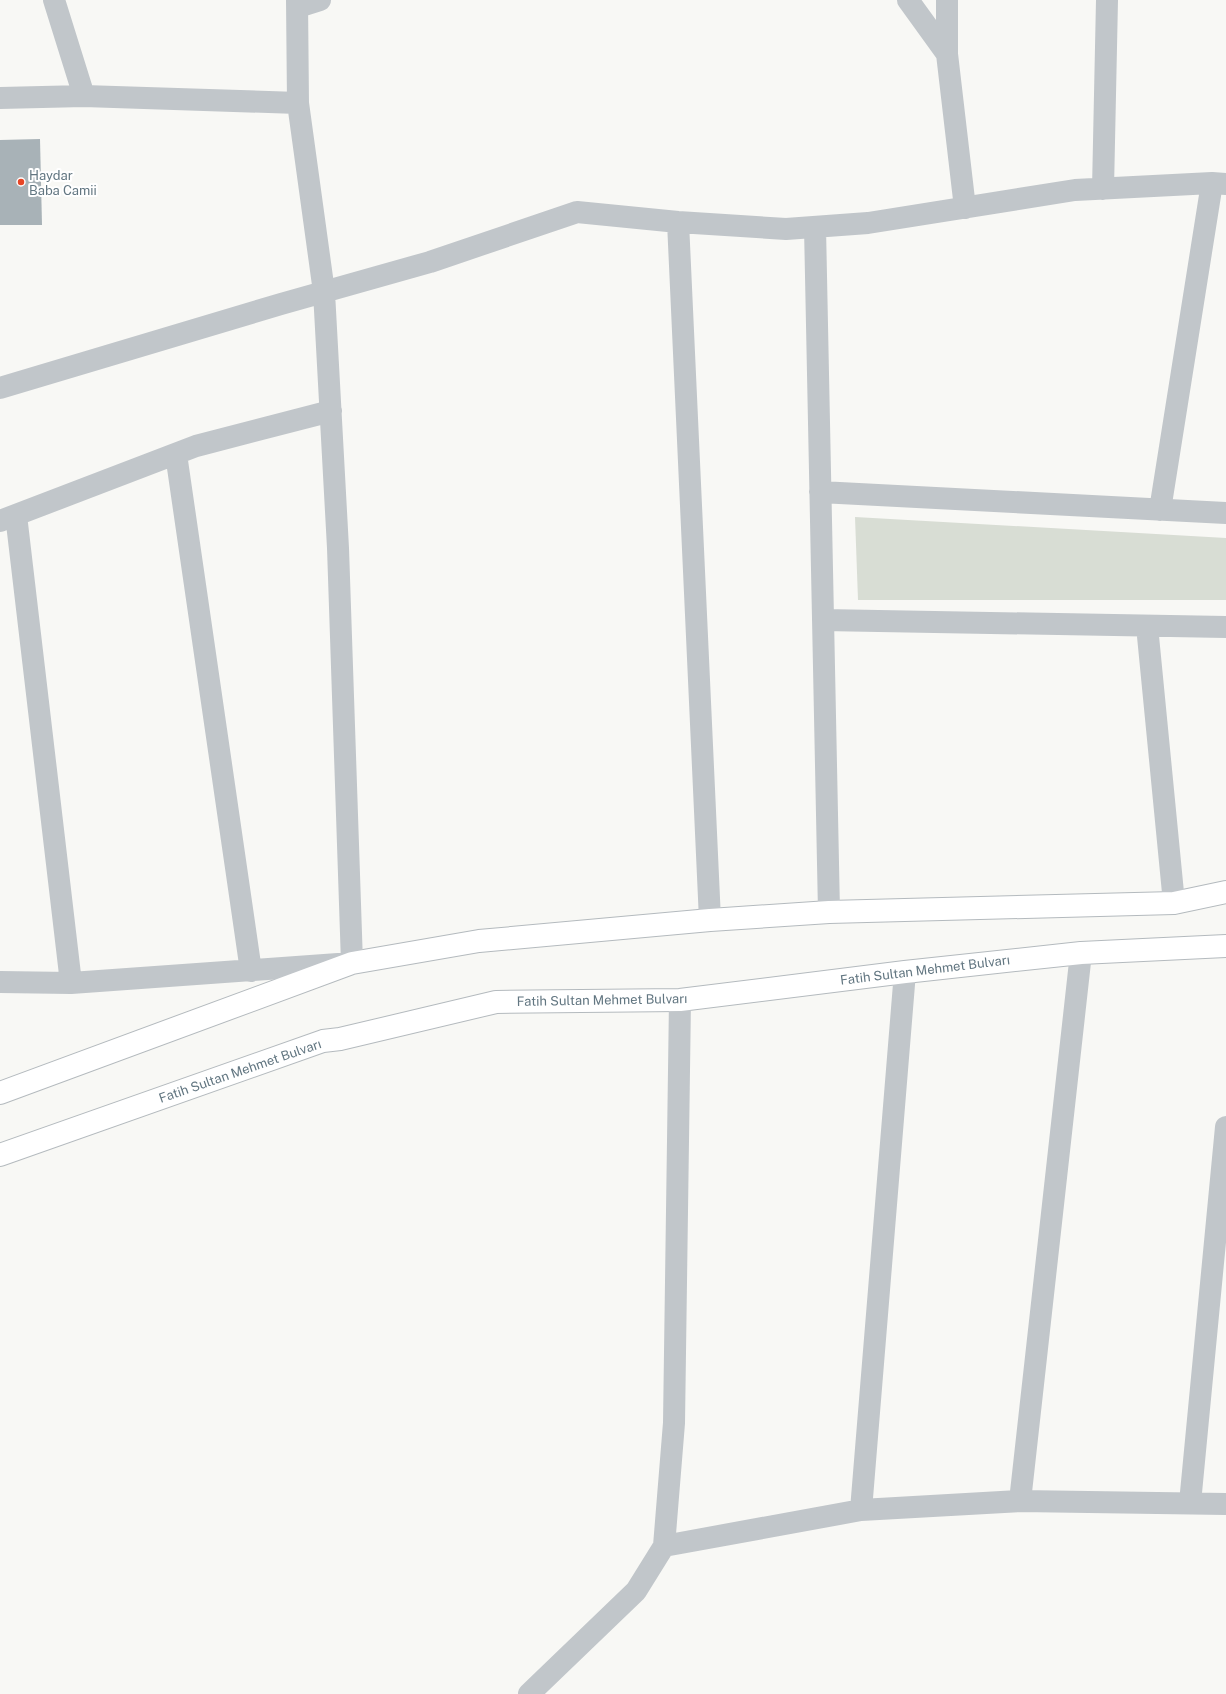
<svg xmlns="http://www.w3.org/2000/svg" width="1226" height="1694" font-family="'Public Sans',sans-serif">
  <style>
    .green { fill: #d8ddd4 }
    .building { fill: #a8b2b7 }
    .lines { fill: none; stroke-linecap: round; stroke-linejoin: round }
    .major-casing { stroke: #b4babe; stroke-width: 24 }
    .minor { stroke: #c1c6ca; stroke-width: 22 }
    .major { stroke: #fff; stroke-width: 22 }
    .poi-dot { fill: #e74526; stroke: #fff; stroke-width: 1.5 }
    .labels { text-anchor: middle; dominant-baseline: central; stroke-width: 4; stroke-linejoin: round; paint-order: stroke }
    .poi-label { font-size: 13px; fill: #627681; stroke: #fff; text-anchor: start }
    .street-label { font-size: 13px; fill: #627681; stroke: #fff }
  </style>
  <rect width="100%" height="100%" fill="#f8f8f5"/>
  <path class="green" d="M855,517l371,21v62h-368z"/>
  <path class="building" d="M40,139l2,86h-42v-85z"/>
  <g class="lines">
    <g class="major-casing">
      <path id="major" d="M0,1093l352,-130 127,-22 231,-21 119,-8 345,-9 52,-11
        M0,1155l323,-114 17,-2 156,-37 184,-2 225,-28 176,-19 145,-7"/>
    </g>
    <path class="minor" d="M54,0l30,96
      M908,0l39,54
      M947,0v54l18,154
      M298,7l22,-7
      M0,98l84,-2 214,7
      M1103,189l4,-189
      M678,222l32,698
      M815,227l14,685
      M0,388l281,-84 149,-42 147,-50 101,10 108,7 82,-6 207,-33 137,-7 14,1
      M176,454l75,517
      M820,492l406,21
      M1160,510l52,-327
      M16,515l55,468
      M0,521l196,-75 135,-35
      M823,620l403,7
      M1147,626l27,277
      M0,982l71,1 281,-20 -14,-415 -14,-256 -26,-189 -1,-103
      M1020,1501l61,-548
      M1190,1503l36,-376
      M861,1510l44,-538
      M664,1546l197,-36 159,-9 206,3
      M529,1694l107,-103 28,-45 10,-123 6,-423"/>
    <use href="#major" class="major"/>
  </g>
  <circle class="poi-dot" cx="21" cy="182" r="4"/>
  <g class="labels">
    <g class="poi-label">
      <text x="29" y="175">Haydar<tspan x="29" dy="15">Baba Camii</tspan></text>
    </g>
    <g class="street-label">
      <text transform="translate(925 970) rotate(-7)">Fatih Sultan Mehmet Bulvarı</text>
      <text transform="translate(602 1000) rotate(-1)">Fatih Sultan Mehmet Bulvarı</text>
      <text transform="translate(240 1071) rotate(-19)">Fatih Sultan Mehmet Bulvarı</text>
    </g>
  </g>
</svg>
